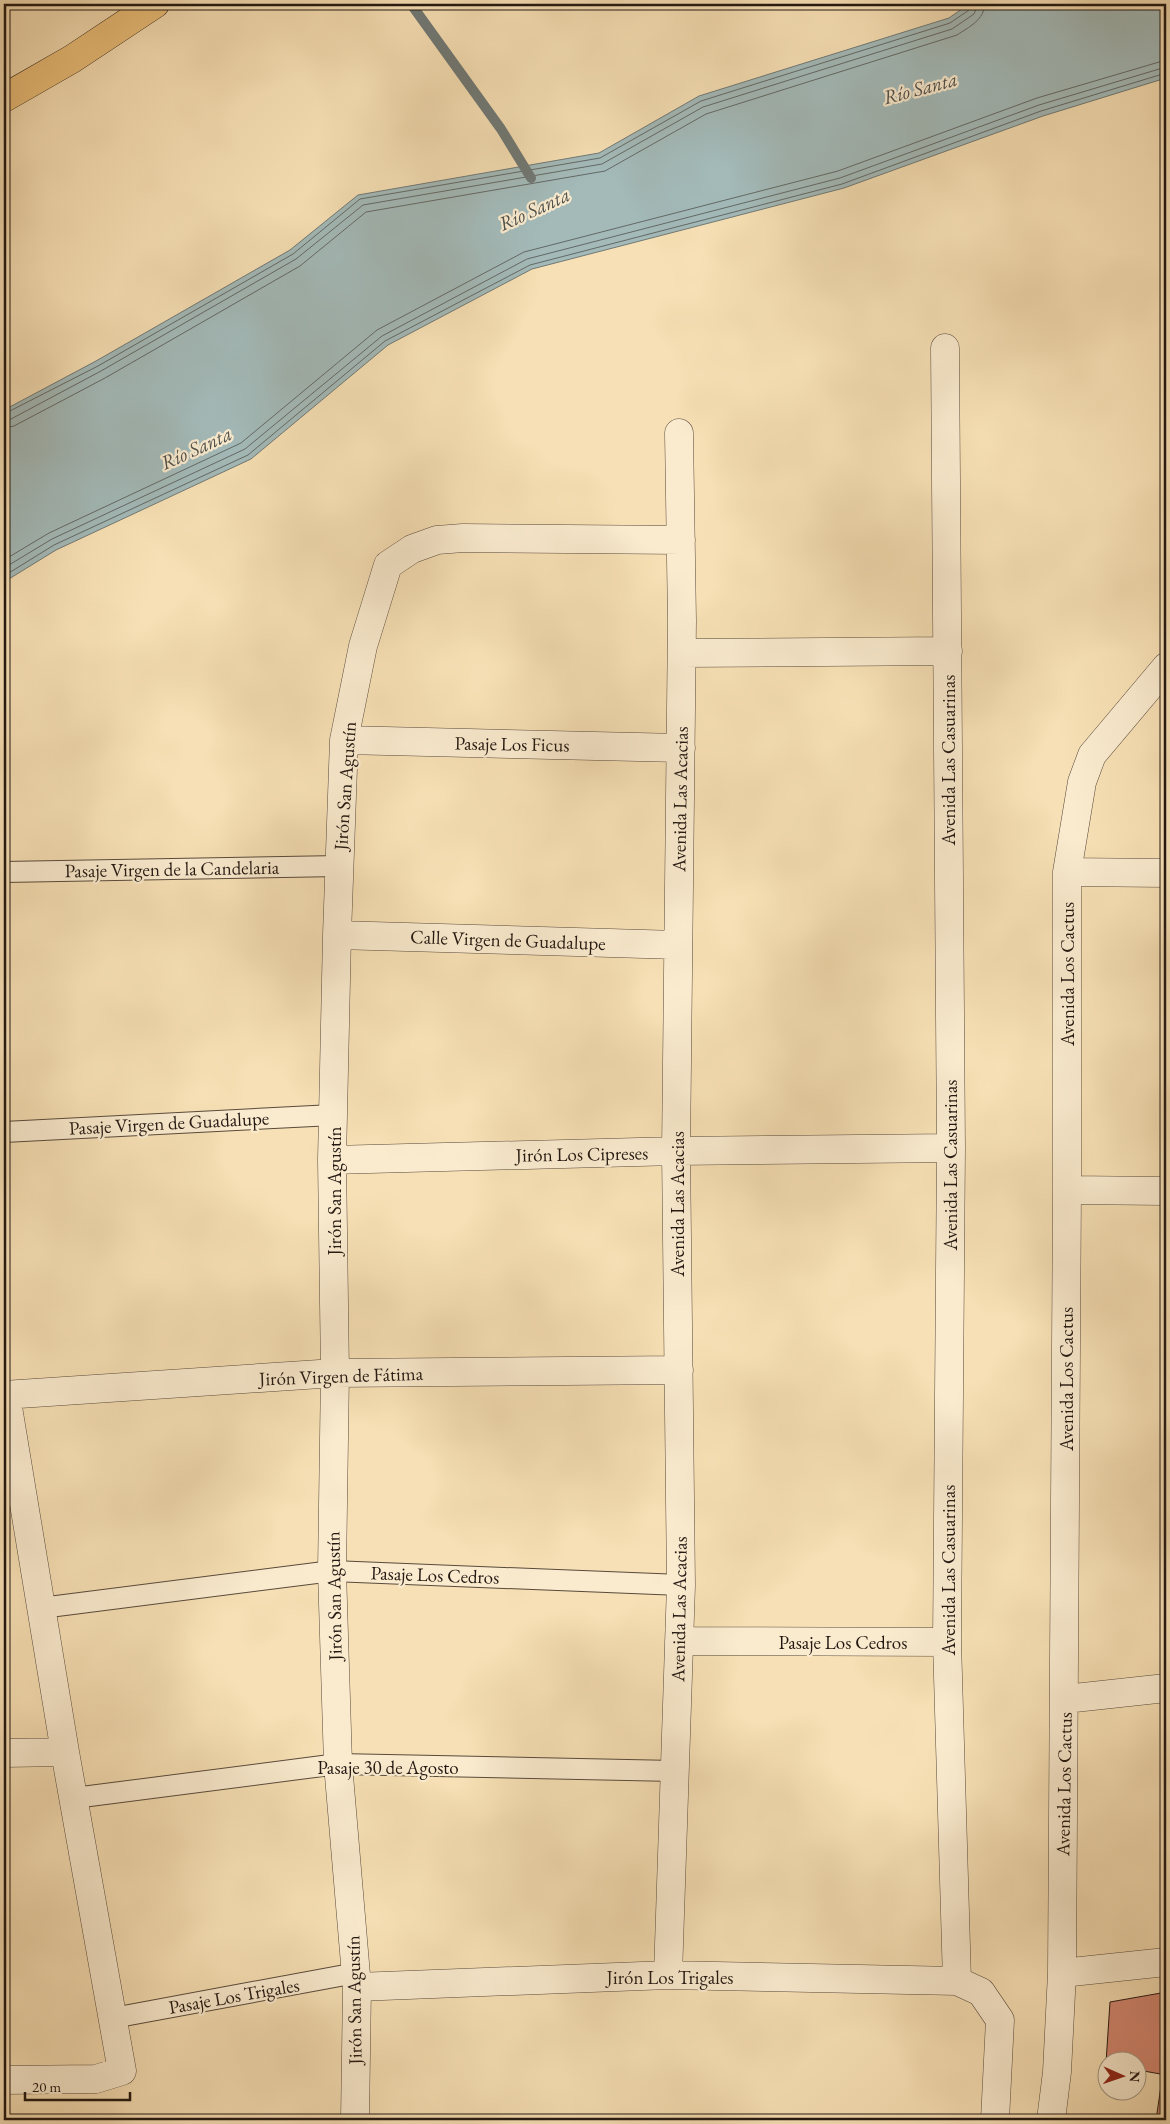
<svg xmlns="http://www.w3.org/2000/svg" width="1170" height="2124" font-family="'EB Garamond',serif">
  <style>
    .water { fill: #a3bab9; stroke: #707976 }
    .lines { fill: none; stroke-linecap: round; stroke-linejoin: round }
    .shore { stroke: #636966; stroke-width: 1 }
    .stream { stroke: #707976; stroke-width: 10 }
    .building { fill: #d58772; stroke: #231812 }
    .service-casing { stroke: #584a3b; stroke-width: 22 }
    .minor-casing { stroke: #584a3b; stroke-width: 29 }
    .primary-casing { stroke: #231812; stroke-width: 29 }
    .service { stroke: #faebcf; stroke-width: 20 }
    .minor { stroke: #faebcf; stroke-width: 28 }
    .primary { stroke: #ecc07a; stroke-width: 28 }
    .labels { text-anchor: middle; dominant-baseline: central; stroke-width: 4.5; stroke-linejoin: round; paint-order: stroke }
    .street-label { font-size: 19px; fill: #231812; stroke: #faebcf }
    .water-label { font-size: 20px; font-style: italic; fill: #50514c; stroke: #faebcf }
  </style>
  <rect width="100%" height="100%" fill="#f7e0b5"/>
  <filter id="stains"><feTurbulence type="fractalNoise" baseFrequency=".004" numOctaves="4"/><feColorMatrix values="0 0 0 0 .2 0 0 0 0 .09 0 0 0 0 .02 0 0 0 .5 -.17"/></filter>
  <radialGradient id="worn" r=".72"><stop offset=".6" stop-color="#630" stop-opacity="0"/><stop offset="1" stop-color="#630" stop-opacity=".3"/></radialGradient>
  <path class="water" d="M969,4h197v74l-123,38 -199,72 -312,81 -144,76 -137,114 -195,91 -52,32v-172l92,-49 194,-111 68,-55 241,-42 100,-57 250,-78z"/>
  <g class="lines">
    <path class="shore" d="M4,414l94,-48 195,-112 67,-55 240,-41 101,-57 249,-78 19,-13 2,-6
      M4,421l7,-2 90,-48 195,-112 67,-54 239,-41 101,-57 249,-78 22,-15 4,-10
      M4,428l10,-2 91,-48 195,-112 66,-54 239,-41 101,-57 251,-79c12,-8 27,-15 28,-31
      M4,560l45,-27 192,-90 136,-113 147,-78 314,-81 199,-73 129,-38
      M4,568l48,-29 193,-90 137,-113 145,-77 313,-81 199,-73 127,-38
      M4,576l50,-31 194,-90 137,-114 145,-76 312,-81 199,-73 125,-38"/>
    <path class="stream" d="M411,4l90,125 30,49"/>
  </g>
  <path class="building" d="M1161,1993v31l5,1v50l-28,-5v-8h-30v2l-2,-1 4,-61z
    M1161,2086l5,1v33h-10z"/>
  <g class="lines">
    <g class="service-casing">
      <path id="service" d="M4,872l336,-6
        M4,1132l329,-17
        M41,1608l291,-37 349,14
        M74,1798l264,-34 337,7
        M113,2018l243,-45"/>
    </g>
    <g class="minor-casing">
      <path id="minor" d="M945,348l6,800 -4,494 10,339
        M682,653l266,-2
        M344,740l337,8
        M1067,872l99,1
        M337,935l341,10
        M332,1160l344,-9 275,-3
        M1067,1190l99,1
        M4,1395l331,-22 344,-3
        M679,1641l268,1
        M1065,1699l101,-11
        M4,1753l61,-1
        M1062,1973l104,-11
        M668,1975l13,-390 -5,-434 6,-530 -3,-188
        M357,1987l311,-12 289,6 24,11 19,28 -5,100
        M4,2080l92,-1 26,-8 -57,-319 -59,-357
        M355,2120l2,-133 -19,-223 -6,-193 3,-198 -3,-213 5,-225 7,-195 19,-94 25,-81 24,-16 25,-9 26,-2 218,2
        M1051,2120l6,-48 5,-99 5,-783v-318l15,-90 10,-27 74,-88"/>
    </g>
    <g class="primary-casing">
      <path id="primary" d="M4,98l68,-39 83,-55"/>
    </g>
    <use href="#service" class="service"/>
    <use href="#minor" class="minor"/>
    <use href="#primary" class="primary"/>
  </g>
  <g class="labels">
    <g class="street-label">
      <text transform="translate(512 744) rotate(1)">Pasaje Los Ficus</text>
      <text transform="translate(948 760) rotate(-90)">Avenida Las Casuarinas</text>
      <text transform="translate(345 786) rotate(-86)">Jirón San Agustín</text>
      <text transform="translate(680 799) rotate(-89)">Avenida Las Acacias</text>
      <text transform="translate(172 869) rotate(-1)">Pasaje Virgen de la Candelaria</text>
      <text transform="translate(508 940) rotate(2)">Calle Virgen de Guadalupe</text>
      <text transform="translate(1067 974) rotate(-90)">Avenida Los Cactus</text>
      <text transform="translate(169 1123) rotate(-3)">Pasaje Virgen de Guadalupe</text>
      <text transform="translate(582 1154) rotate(-1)">Jirón Los Cipreses</text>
      <text transform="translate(950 1165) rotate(-90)">Avenida Las Casuarinas</text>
      <text transform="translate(334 1191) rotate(-90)">Jirón San Agustín</text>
      <text transform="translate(677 1204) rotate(-90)">Avenida Las Acacias</text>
      <text transform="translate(341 1376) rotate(-2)">Jirón Virgen de Fátima</text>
      <text transform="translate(1066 1379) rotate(-90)">Avenida Los Cactus</text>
      <text transform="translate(948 1570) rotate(-90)">Avenida Las Casuarinas</text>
      <text transform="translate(435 1575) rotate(2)">Pasaje Los Cedros</text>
      <text transform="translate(334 1596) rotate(-91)">Jirón San Agustín</text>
      <text transform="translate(679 1609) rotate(-89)">Avenida Las Acacias</text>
      <text x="843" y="1642">Pasaje Los Cedros</text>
      <text x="388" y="1767">Pasaje 30 de Agosto</text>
      <text transform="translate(1064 1784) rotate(-89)">Avenida Los Cactus</text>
      <text x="670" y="1977">Jirón Los Trigales</text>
      <text transform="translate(234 1996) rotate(-10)">Pasaje Los Trigales</text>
      <text transform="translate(354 2000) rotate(-91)">Jirón San Agustín</text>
    </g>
    <g class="water-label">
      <text transform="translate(920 88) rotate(-15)">Río Santa</text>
      <text transform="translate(534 209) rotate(-25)">Río Santa</text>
      <text transform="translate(196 448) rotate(-25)">Río Santa</text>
    </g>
  </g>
  <rect width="1170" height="2124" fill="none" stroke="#f7e0b5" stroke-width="20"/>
  <rect x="5" y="5" width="1160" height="2114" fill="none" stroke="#231812" stroke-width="2.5"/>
  <rect x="10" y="10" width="1150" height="2104" fill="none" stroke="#231812"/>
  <g transform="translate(1122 2076) rotate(92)"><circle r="24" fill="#faebcf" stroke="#a49783"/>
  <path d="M0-4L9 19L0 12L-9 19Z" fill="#8f2418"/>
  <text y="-8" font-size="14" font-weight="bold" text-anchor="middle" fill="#231812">N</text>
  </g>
  <path d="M25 2092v8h105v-8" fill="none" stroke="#231812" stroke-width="2.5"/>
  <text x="32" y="2092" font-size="15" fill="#231812" stroke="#faebcf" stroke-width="4" paint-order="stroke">20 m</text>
  <rect width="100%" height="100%" filter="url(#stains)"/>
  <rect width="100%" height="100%" fill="url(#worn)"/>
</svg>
